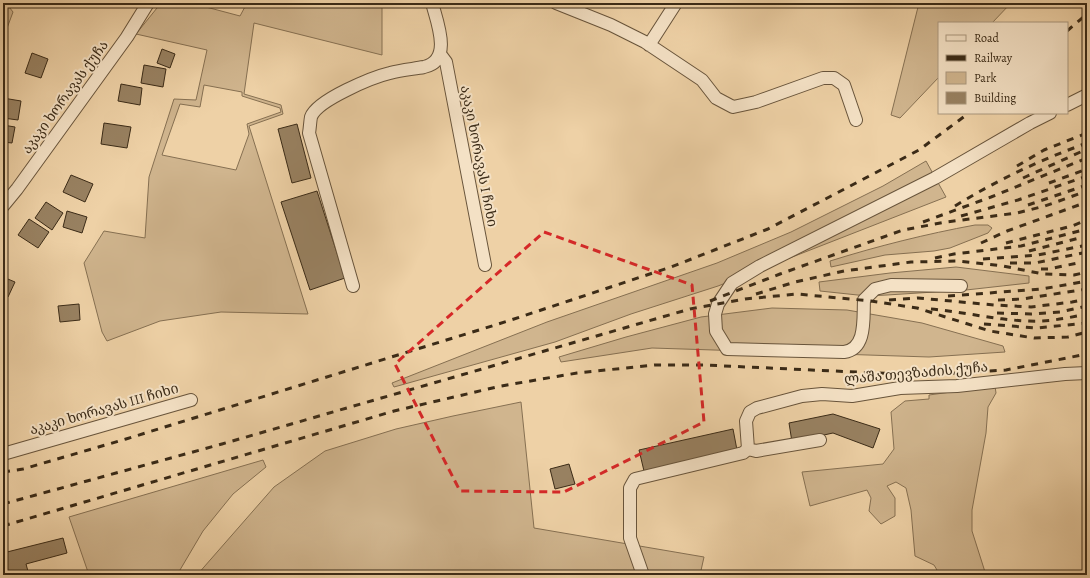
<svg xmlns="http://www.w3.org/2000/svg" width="1090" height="578" font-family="Alegreya,'Noto Serif Georgian',serif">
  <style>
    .green { fill: #d0b58e; stroke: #867052; fill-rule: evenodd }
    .building { fill: #988161; stroke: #3b2b17 }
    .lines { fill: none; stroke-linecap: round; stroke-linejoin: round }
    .minor-casing { stroke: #68543b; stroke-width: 14 }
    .minor { stroke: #f4e1c5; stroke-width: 12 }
    .rail { stroke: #3b2b17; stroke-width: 3; stroke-dasharray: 7 7; stroke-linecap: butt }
    .marked { fill: none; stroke: #d62828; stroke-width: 3; stroke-dasharray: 8 5; stroke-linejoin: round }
    .labels { text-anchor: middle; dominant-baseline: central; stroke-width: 4; stroke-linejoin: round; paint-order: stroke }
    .street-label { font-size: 14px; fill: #3b2b17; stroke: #f4e1c5 }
  </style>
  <rect width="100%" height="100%" fill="#eed1a6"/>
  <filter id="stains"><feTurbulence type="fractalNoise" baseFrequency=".005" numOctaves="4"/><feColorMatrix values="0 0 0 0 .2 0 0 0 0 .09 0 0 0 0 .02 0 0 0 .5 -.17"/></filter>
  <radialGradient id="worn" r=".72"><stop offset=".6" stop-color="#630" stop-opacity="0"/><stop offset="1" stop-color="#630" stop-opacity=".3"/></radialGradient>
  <path class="green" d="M3,3h3l7,9 -10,27z
    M161,3h30l49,13 7,-13h135v52l-128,-32 -10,71 37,11 2,9 -34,12 59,188 -87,-2 -61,9 -53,20 -5,-9 -18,-69 20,-32 41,7 4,-61 25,-78 22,1 11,-50 -71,-16zM204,85l38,7v4l38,12 1,4 -34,12 2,10 -13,36 -74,-15 18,-51 20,3z
    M919,3h92l-19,20h-53v54l-39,41 -9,-3z
    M926,161l20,36 -228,89 -87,28 -76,28 -161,45 -2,-4 155,-61 170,-59 74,-31 92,-46z
    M975,225h13l4,3 -4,5 -38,15 -16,3 -49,4 -54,12 -1,-6c48,-15 96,-27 145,-36z
    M956,267l73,9v7l-63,7 -79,5 -20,1 -47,-5 -1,-9 71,-9z
    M772,308l75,2 75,13 81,23 2,6 -76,5 -277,-9 -91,14 -2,-5 67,-20 75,-20z
    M995,386l1,7 -8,14 -2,26 -14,77v21l14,44h-46l-6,-10 -19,-9 -4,-46 -5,-22 -10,-6 -9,4 8,12v18l-14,8 -12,-13 2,-13 -4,-8 -57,16 -8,-34 81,-8 11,-15 -3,-37 14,-11 24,-2v-4z
    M521,402l13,126 170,29 -4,18h-503l77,-88 51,-36 71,-22 57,-13z
    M263,460l3,7 -33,27 -30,37 -26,44h-88l-20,-58z"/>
  <path class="building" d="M162,49l13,5 -5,14 -13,-5z
    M32,53l16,6 -7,19 -16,-5z
    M144,65l22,4 -3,18 -22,-4z
    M121,84l21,4 -2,17 -22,-4z
    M3,98l18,3 -3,19 -15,-2z
    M104,123l27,4 -4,21 -26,-4z
    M297,124l14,54 -19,5 -14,-54z
    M3,125l12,2 -3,16 -9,-1z
    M71,175l22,9 -8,18 -22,-10z
    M317,191l28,87 -35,12 -29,-88z
    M46,202l17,11 -11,17 -17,-12z
    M67,211l20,6 -5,16 -19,-6z
    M29,219l20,13 -11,16 -20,-13z
    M3,277l12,5 -7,15 -5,-2z
    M79,304l1,16 -20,2 -2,-16z
    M833,414l47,15 -7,19 -40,-15 -41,9 -3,-19z
    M733,429l4,21 -93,21 -5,-21z
    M569,464l6,20 -20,5 -5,-20z
    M63,538l4,15 -41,11 3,11h-22l-4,-15v-7z"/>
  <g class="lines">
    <g class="minor-casing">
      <path id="minor" d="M556,3l55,22 34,17 57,38 14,18 17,9 23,-5 67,-24h11l10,7 12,35
        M649,45l27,-42
        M440,54l6,8 39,203
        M1067,105l20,-10
        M3,206l14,-17 110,-152 21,-34
        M353,286l-44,-153c1,-5 1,-11 2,-16 6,-17 62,-40 79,-44 11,-3 23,-4 34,-6 29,-6 13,-45 8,-64
        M961,286l-70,-1 -16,4 -11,11c-1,18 3,49 -20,52l-117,-3 -11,-18 -1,-17 3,-10 14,-21 28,-17 175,-88 95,-55 20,-10
        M748,449l8,2 64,-11
        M3,454l188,-54
        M643,575l-13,-37v-50l5,-9 108,-26 5,-4 -2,-28 4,-9 7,-4 45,-12 20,-2 30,2 48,-8 57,-2 108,-12 22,-1"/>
    </g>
    <use href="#minor" class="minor"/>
    <path class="rail" d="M1067,31l20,-17
      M1017,166l27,-16 43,-17
      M1023,178l64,-29
      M1049,183l38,-14
      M1028,205l59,-20
      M955,206c42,-26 85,-46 132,-63
      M961,216l57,-16 69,-24
      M923,222l68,-25 96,-39
      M981,243l26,-12 80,-29
      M1006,243l66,-17 15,-6
      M1029,251l58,-15
      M935,258l19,-4 67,-8 66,-17
      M983,259l55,-4 49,-10
      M1010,263h25l52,-11
      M1041,269h8l38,-8
      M756,294l39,-12 49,-11 67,-9 46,-1 46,5 40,8 31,1 13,-3
      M948,296l94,-7 45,-8
      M889,300l29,-2 76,7 37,2 41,-5 15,-3
      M998,300l24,-1 65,-10
      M710,301l70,-27 123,-44 43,-8 71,-9 28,-7 42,-15
      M931,309c33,3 65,11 98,12 19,1 39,-3 58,-7
      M997,313l34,1 29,-2 27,-6
      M984,324l53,4 50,-5
      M3,472l20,-3 103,-30 382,-118 163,-54 97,-38 151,-79 50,-37
      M3,504l219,-60 468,-135 55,-10 52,-5 74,7 46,7 73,23 44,7 34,-1 19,-5
      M3,526l391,-115 107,-25 76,-13 78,-8h49l216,10 86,-5 81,-16"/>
  </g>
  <path class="marked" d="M544,232l148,53 12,137 -140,70 -104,-1 -65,-127z"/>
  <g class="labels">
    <g class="street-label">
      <text transform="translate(65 97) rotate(-54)">აკაკი ხორავას ქუჩა</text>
      <text transform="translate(479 156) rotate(79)">აკაკი ხორავას I ჩიხი</text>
      <text transform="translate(916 373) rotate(-5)">ლაშა თევზაძის ქუჩა</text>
      <text transform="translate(104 409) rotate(-16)">აკაკი ხორავას III ჩიხი</text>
    </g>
  </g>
  <rect width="1090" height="578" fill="none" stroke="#eed1a6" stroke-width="16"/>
  <rect x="4" y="4" width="1082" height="570" fill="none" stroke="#3b2b17" stroke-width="2"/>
  <rect x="8" y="8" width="1074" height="562" fill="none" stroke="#3b2b17"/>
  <rect x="938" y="22" width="130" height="92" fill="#f4e1c5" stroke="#aa987f"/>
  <rect x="946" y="35" width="20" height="6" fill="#f4e1c5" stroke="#aa987f"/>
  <text x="974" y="42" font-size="12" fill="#3b2b17">Road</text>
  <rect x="946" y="55" width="20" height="6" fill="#3b2b17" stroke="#aa987f"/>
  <text x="974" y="62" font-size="12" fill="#3b2b17">Railway</text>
  <rect x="946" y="72" width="20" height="12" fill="#d0b58e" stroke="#aa987f"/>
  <text x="974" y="82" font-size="12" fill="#3b2b17">Park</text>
  <rect x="946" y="92" width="20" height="12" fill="#988161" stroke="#aa987f"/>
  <text x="974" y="102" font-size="12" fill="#3b2b17">Building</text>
  <rect width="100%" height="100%" filter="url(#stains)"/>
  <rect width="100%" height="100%" fill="url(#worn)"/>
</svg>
